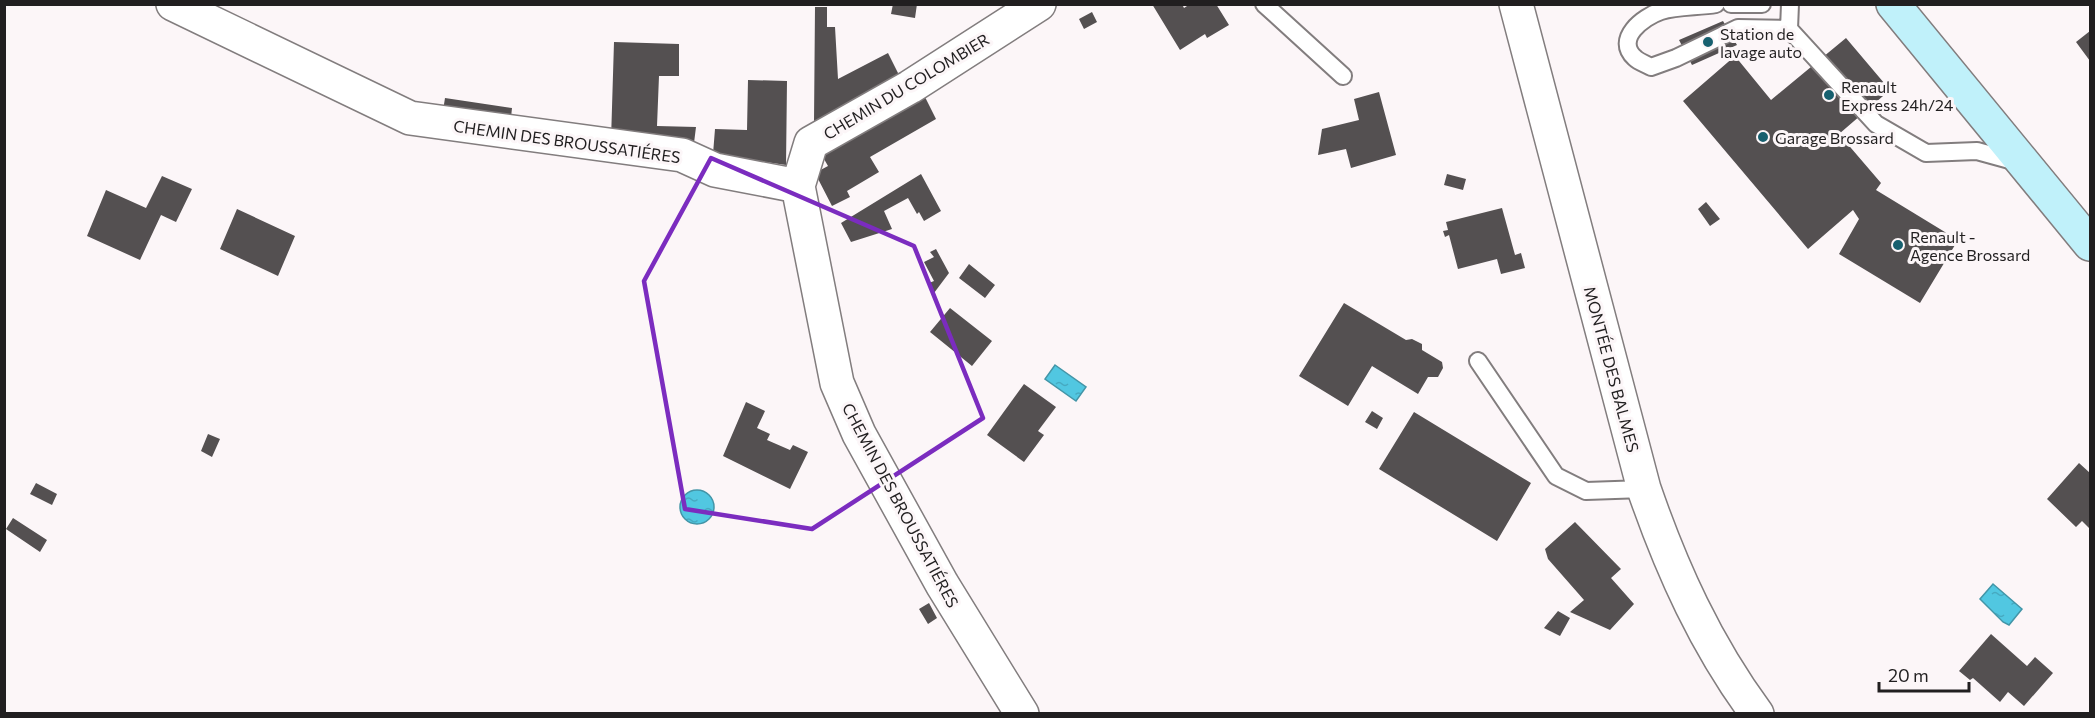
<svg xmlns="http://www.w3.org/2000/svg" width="2095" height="718" font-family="Commissioner,sans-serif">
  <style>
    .water { fill: url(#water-ripples); stroke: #4395a7; stroke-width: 1.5 }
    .building { fill: #545051 }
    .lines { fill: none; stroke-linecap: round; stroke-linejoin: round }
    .lane-casing { stroke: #827d7e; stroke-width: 20 }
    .street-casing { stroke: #827d7e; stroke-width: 36 }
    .secondary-casing { stroke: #827d7e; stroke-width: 36 }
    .lane { stroke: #fff; stroke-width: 16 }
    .street { stroke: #fff; stroke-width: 33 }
    .secondary { stroke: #c0f1fa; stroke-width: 33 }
    .marked { fill: none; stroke: #7b2cbf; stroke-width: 4.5; stroke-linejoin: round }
    .poi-dot { fill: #17606f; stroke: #fcf6f8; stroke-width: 2 }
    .labels { text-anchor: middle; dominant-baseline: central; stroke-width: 6; stroke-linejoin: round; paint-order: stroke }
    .poi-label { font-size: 16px; fill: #211f20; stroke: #fcf6f8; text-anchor: start }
    .street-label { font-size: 16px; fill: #211f20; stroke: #fcf6f8 }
  </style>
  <defs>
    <pattern id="water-ripples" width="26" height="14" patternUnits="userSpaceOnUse" patternTransform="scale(1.5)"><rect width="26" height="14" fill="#51c7e1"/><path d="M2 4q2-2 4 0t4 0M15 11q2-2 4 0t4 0" fill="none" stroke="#46aac1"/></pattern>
  </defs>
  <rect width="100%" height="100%" fill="#fcf6f8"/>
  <path class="water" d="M1055,365l31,22 -10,14 -31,-22z
    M680 507a17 17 0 1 1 34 0a17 17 0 1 1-34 0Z
    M1993,584l29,25 -13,16 -6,-3 -23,-23z"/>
  <path class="building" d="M893,4h24l-2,14 -24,-4z
    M1152,4h30l2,4 6,-4h26l13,21 -22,13 -2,-4 -25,16z
    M815,7h12v20h8l3,52 50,-26 14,28 -81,43 -7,-3z
    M1092,12l5,10 -13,7 -5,-10z
    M1723,21l14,24 -45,20 -13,-25z
    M2090,31v30l-14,-19z
    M1846,38l44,52 -51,44 42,49 -5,7 82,50 -38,63 -81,-49 20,-35 -6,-9 -45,39 -125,-148 52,-45 36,44z
    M614,42l65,2v32h-20l-2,50 39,1 -2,16 -83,-3z
    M748,80l39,1 -1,84 -73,-11 2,-25 32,1z
    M922,91l14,28 -66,38 9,15 -32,19 3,6 -18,9 -17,-33 13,-7 -8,-14z
    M1379,92l17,63 -45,13 -5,-19 -28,6 4,-26 37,-9 -5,-21z
    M445,98l67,10 -2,19 -68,-10z
    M921,174l20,37 -17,10 -5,-9 -2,2 -9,-16 -24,13 8,18 -41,13 -10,-19z
    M1447,174l19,5 -3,11 -19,-5z
    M162,176l30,13 -16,33 -15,-7 -21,45 -53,-24 19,-46 40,18z
    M1706,202l14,17 -10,7 -12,-17z
    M1502,208l13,47 6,-2 4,15 -24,6 -4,-15 -39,10 -9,-34 -4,2 -2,-6 5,-1 -2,-8z
    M237,209l58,27 -17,40 -58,-27z
    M936,249l13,24 -15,20 -5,-10 5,-2 -10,-19 10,-5 -4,-5z
    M969,264l26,21 -10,13 -26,-20z
    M1344,303l62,37 6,-1 10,5v6l20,12 1,6 -5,9h-10l-10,17 -46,-28 -24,40 -49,-30z
    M950,308l42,33 -20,25 -42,-34z
    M1024,384l32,23 -18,24 6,4 -20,27 -37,-27z
    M746,402l19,9 -8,17 13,6 -3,6 23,10 3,-5 15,7 -18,37 -67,-33z
    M1372,411l11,7 -6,11 -12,-7z
    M1414,412l117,71 -34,58 -118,-72z
    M208,434l12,5 -8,18 -11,-6z
    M2079,463l11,10v56l-8,-8 -6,6 -29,-28z
    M36,483l21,11 -5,11 -22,-11z
    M13,518l34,22 -7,12 -34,-23z
    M1575,522l46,47 -10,9 23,26 -24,26 -40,-18 14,-12 -36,-41 -3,-10z
    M929,603l8,15 -9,6 -9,-15z
    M1558,611l12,7 -10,18 -16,-8z
    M1991,634l36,32 8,-9 18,16 -29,33 -16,-14 -8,10 -27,-24 -3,2 -11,-9z"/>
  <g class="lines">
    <g class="lane-casing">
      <path id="lane" d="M1264,4l79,72
        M1716,4c-17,3 -39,2 -55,7 -18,6 -47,28 -26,47 4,4 11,6 16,9l25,-9 62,-30 51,1 87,95 50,29 51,-2 40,11
        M1731,4h31
        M1789,29l1,-25
        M1478,361l78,115 30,15 58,-2"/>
    </g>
    <g class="street-casing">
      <path id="street" d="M173,4l237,114 272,37 33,15 83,16
        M1516,4l128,485c28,81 62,156 113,225
        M1022,714l-80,-130 -83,-150 -22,-51 -39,-197 13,-43 99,-56 129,-83"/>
    </g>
    <g class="secondary-casing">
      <path id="secondary" d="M1893,4l197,240"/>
    </g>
    <use href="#lane" class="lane"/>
    <use href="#street" class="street"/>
    <use href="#secondary" class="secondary"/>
  </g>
  <path class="marked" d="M711,158l203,88 69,172 -171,111 -127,-20 -41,-228z"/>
  <g class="poi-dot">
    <circle cx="1708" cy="42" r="6"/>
    <circle cx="1829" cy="95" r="6"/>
    <circle cx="1763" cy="137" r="6"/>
    <circle cx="1898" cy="245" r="6"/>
  </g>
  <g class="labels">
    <g class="poi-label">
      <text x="1720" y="33">Station de<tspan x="1720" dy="18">lavage auto</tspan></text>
      <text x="1841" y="86">Renault<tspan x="1841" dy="18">Express 24h/24</tspan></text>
      <text x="1775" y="137">Garage Brossard</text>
      <text x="1910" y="236">Renault -<tspan x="1910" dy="18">Agence Brossard</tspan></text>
    </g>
    <g class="street-label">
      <text transform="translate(906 86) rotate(-31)">CHEMIN DU COLOMBIER</text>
      <text transform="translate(567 141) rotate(8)">CHEMIN DES BROUSSATIÉRES</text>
      <text transform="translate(1612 369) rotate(75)">MONTÉE DES BALMES</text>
      <text transform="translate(901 505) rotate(62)">CHEMIN DES BROUSSATIÉRES</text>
    </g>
  </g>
  <rect width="2095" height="718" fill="none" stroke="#211f20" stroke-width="12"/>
  <path d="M1879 682v9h90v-9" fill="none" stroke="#211f20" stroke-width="3"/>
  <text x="1888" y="682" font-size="18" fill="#211f20" stroke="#fcf6f8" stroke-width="4.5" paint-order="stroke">20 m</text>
</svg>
